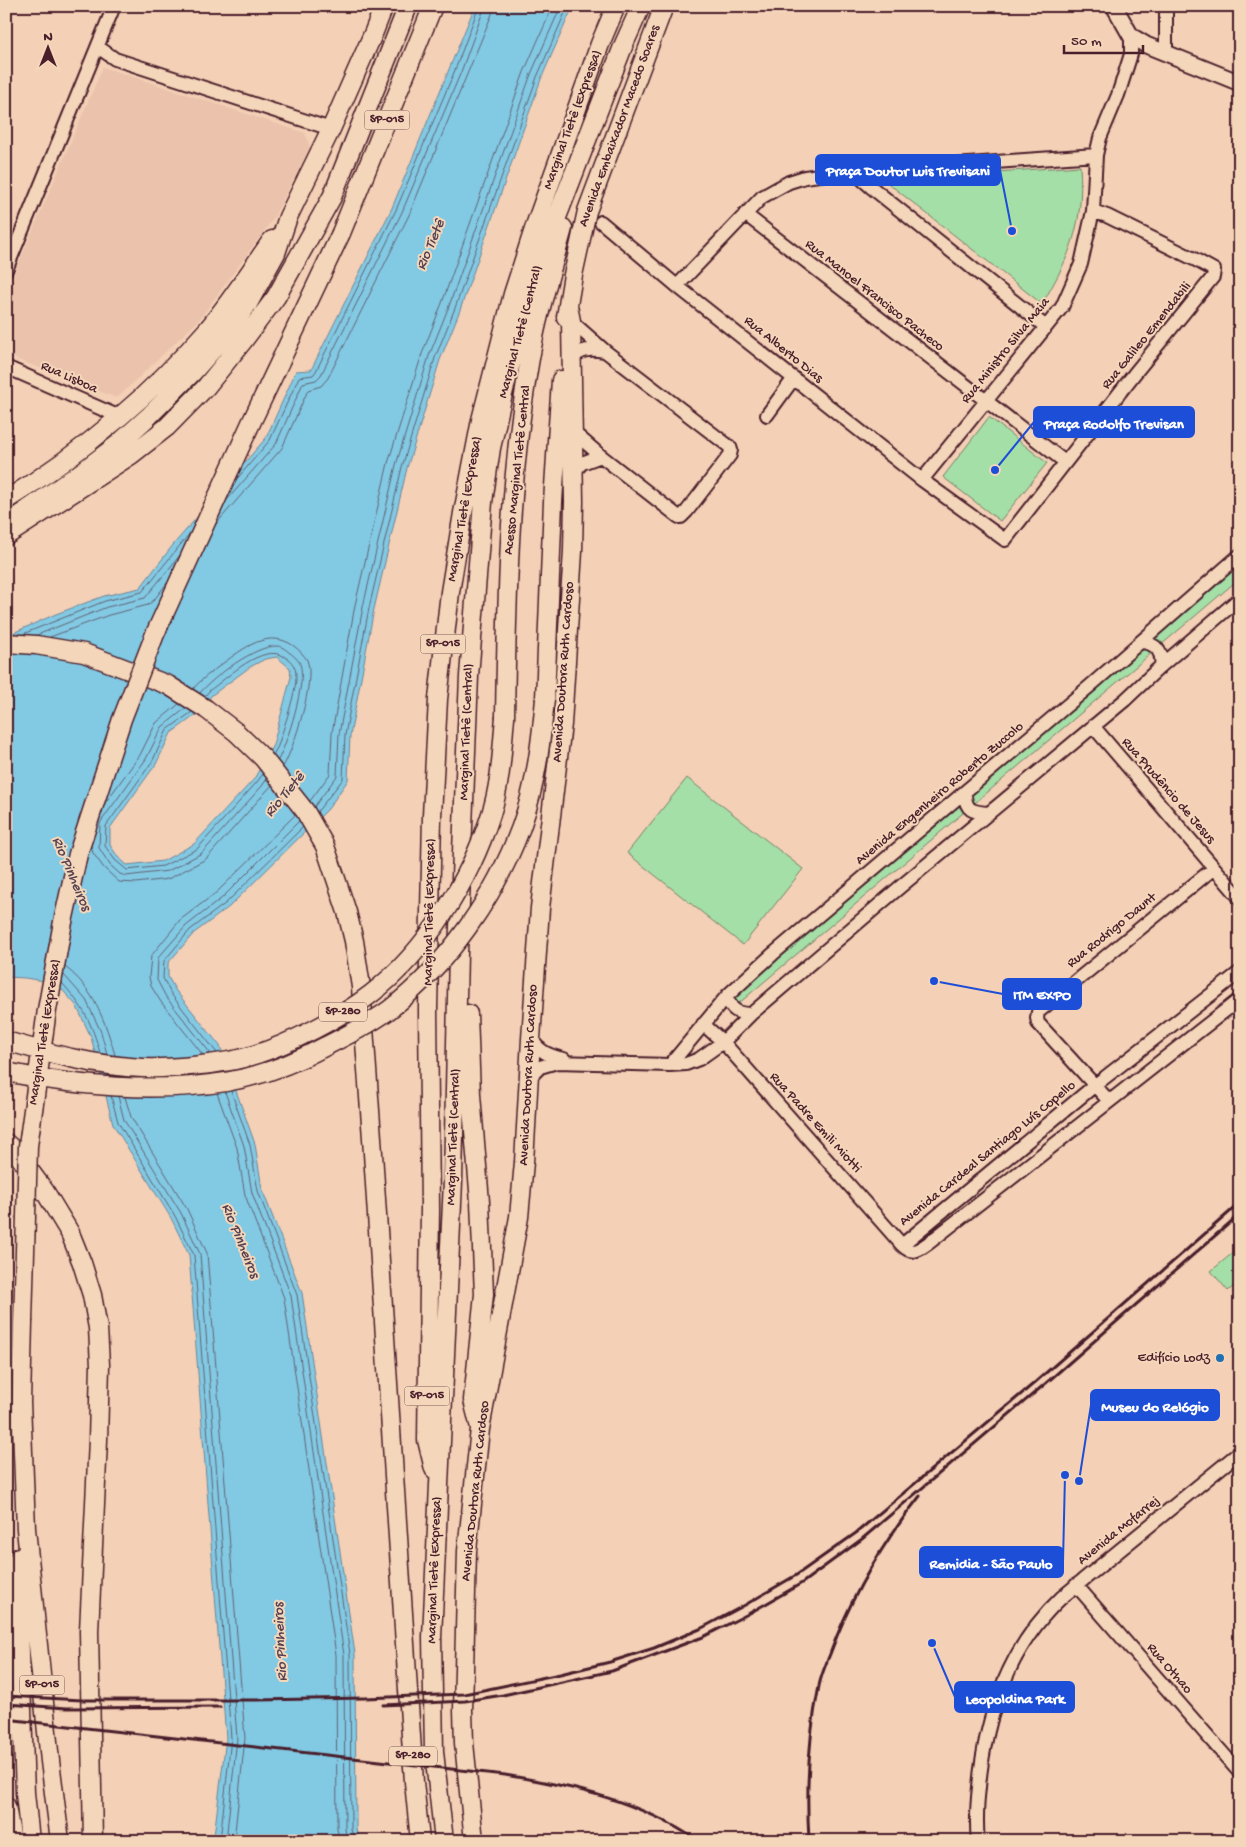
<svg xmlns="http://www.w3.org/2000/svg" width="1246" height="1847" font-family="'Gochi Hand',sans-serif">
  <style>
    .built { fill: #ebc2ab }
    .green { fill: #a3dfa6; stroke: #767f68 }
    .water { fill: #82c9e3; stroke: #6c8599; fill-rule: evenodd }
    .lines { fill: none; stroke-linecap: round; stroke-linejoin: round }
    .shore { stroke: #606375; stroke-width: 1 }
    .minor-casing { stroke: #4a1f2b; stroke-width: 16 }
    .major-casing { stroke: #4a1f2b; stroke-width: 19 }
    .highway-casing { stroke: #4a1f2b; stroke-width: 21 }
    .minor { stroke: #f4d6ba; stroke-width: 12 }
    .major { stroke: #f4d6ba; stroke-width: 15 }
    .highway { stroke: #f4d6ba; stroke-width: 18 }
    .rail { stroke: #4a1f2b; stroke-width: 3 }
    .highway-bridge-casing { stroke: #4a1f2b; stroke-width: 21; stroke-linecap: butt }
    .highway-bridge { stroke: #f4d6ba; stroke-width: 18 }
    .poi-dot { fill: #1f6fb2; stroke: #f4d6ba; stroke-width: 2 }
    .labels { text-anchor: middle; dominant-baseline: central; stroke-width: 4; stroke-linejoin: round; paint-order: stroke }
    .shield { fill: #f4d6ba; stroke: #7d5656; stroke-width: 1 }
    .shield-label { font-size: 12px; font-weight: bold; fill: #4a1f2b }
    .street-label { font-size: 14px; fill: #4a1f2b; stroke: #f4d6ba }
    .poi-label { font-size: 14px; fill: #4a1f2b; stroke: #f4d6ba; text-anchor: end }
    .water-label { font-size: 15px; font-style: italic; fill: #554150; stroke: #f4d6ba }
    .leader { fill: none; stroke: #1d4ed8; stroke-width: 2 }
    .callout-dot { fill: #1d4ed8; stroke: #f4d6ba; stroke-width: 2 }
    .callout { fill: #1d4ed8; stroke: #1d4ed8; stroke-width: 2 }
    .callout-label { font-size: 15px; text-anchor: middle; font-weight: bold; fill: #fff }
  </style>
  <rect width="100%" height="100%" fill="#f3d0b6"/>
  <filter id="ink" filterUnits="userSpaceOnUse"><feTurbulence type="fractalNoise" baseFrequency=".02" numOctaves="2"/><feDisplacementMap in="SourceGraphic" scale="10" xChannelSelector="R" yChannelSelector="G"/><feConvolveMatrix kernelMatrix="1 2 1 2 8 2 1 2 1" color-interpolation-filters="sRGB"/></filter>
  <g filter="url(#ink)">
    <path class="built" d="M103,67l202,66 5,15 -37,71 -74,101 -82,78 -111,-43v-62z"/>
    <path class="green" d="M1080,166c4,58 -9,89 -38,138l-158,-124z
      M989,417l58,46 -47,58 -57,-44z
      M1240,562v16l-502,426 -7,-9z
      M687,778l116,91 -60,76 -116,-92z
      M1240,1247v34l-12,10 -17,-20z"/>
    <path class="water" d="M475,6h98l-32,73 -81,231 -20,50 -33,108 -33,141 -24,127 -2,44 -20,29 -99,98 -35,26 -26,30v14l8,14 44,55 35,98 7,45 40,104 53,361 1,175 3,12h-144l-1,-5 12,-98 -37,-483 -18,-37 -58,-94 -22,-87 -15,-32 -20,-22 -31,-5 -19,-1v-341l50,-22 48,-18 36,-8 33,-43 93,-107 30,-67 15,-1 81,-162zM277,657l13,11 1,9 -18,68 -19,34 -60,65 -31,17 -36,4 -9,-8 -8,-12v-17l46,-64 15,-31 25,-18 16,-20 38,-28 15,-8z"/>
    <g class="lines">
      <path class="shore" d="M236,480l34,-40 29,-63 14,-2 3,-4 80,-161 59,-140 24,-64
        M227,500l49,-56 27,-61 13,-3 5,-5 81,-163 59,-140 24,-66
        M216,524l66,-76 26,-58 13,-4 7,-8 81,-163 83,-201 1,-8
        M23,634l82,-33 37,-9 48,-59
        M37,635l70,-28 38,-9 36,-44
        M50,637l59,-22 39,-10 6,-5 13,-17
        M193,689c8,-10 19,-17 29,-25 22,-16 46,-36 72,-18 5,4 10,9 13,14 9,20 -13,88 -24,107
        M200,693c13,-16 56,-48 77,-47 5,0 9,4 13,7 4,3 9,7 10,11 7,17 -13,80 -22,96
        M205,696l4,-5c18,-13 54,-49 76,-34 7,4 11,10 11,19 1,14 -13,54 -18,70l-5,9
        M186,708l-24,19 -16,32 -46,64 -1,25 11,17 10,9 6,2 42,-5 34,-18 60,-67 5,-7
        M192,712l-25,18 -15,32 -46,64 -1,20 10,14 12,10 36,-4 34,-17 60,-67 6,-8
        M310,801l20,-27 2,-41 23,-128 33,-142 34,-109 20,-51 82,-231 29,-66
        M105,803l35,-48 16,-32 23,-19
        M314,807l23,-31 2,-42 24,-127 33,-142 33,-109 20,-50 82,-232 30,-68
        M317,812l26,-33 2,-44 24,-127 33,-141 33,-109 20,-50 82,-231 31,-71
        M91,846l2,7 11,15 15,14 17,1 32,-4 38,-20 66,-74
        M65,967c28,20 41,56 50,88
        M64,975l22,25 15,32 6,22
        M62,983c21,23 30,40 38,70
        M217,1053l-46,-59 -8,-16 1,-17 26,-31 36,-27 77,-76
        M211,1054l-45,-57 -9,-17 1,-22 28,-32 36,-28 77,-77
        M203,1055l-42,-53 -10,-16 -2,-9 2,-21 29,-36 37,-28 78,-77
        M231,1091l19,54 8,46 39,104 53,359 1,175 3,12
        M225,1092l19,54 8,47 39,103 53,359 1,174 2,12
        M217,1093l20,55 8,47 39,103 52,357 1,174 3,12
        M111,1096l7,26 57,94 19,39 37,483 -11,103
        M118,1096l6,24 57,93 19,41 37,484 -11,103
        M125,1097l6,20 56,92 20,44 38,485 -11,103"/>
      <g class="minor-casing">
        <path id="minor" d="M1166,6v47
          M98,47l17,12 216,70
          M855,173l16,14 175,140
          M745,214l320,248
          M601,222l76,64 245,194 83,60 130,-167 78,-96 1,-7 -20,-11 -87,-43 -14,-5
          M6,270l108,-264
          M677,286l85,-89 27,-15 16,-5 21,-3 270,-19
          M571,321l34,30 125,96 1,3 -1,5 -43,56 -6,6h-2l-78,-61 -29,-25
          M571,360c10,-12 20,-11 34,-9
          M6,367l114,50
          M767,415l27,-37
          M572,474l10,-11 19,-7
          M922,480l124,-153 16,-20 19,-43 12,-53 3,-56 4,-17 18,-43 13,-41v-18
          M1141,642c15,1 22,10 20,24
          M1093,726l147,172
          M965,793c0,18 8,19 24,20
          M1240,972l-146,114 -192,159c11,11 18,4 28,-3l310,-243
          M727,996c3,14 11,18 24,18
          M703,1024l20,18 179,203
          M531,1039c9,13 18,17 33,20
          M670,1065l57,-69 46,-42 317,-268 150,-131
          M529,1078l11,-11 17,-5 113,3 16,-1 13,-5 24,-17 28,-28 149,-127 225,-187 36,-34 79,-68
          M1109,1101l-71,-78 -1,-5 1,-6 176,-144
          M1076,1585l164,188
          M978,1841c-2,-18 -1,-36 1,-54 6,-70 30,-140 82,-189l179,-146"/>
      </g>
      <g class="major-casing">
        <path id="major" d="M1114,6l17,30 15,9 94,38"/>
      </g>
      <g class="highway-casing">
        <path id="highway" d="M341,233l92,-227
          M566,317l7,-42 14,-64 77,-205
          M6,500c76,-47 144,-104 202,-171 23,-28 43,-59 64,-89
          M11,521l68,-47 38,-29 31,-28 44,-44 36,-41 21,-30 27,-49 12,-36 43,-88 42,-95 11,-28
          M6,536l125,-81 36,-28 39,-40 37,-46 33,-44 56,-100 76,-191
          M6,643l30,2 48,8 84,32 38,24 30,23 27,26 42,53 20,35 22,66 7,29 7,46 11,151 42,644 6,59
          M545,699l8,-197 8,-122
          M505,717c2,-126 4,-251 28,-375 7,-38 20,-76 30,-114
          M468,1014l3,81 9,107 4,92 -11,106 6,24
          M6,1143l9,8 29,39 26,43 12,30 10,32 6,33 2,37 -2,75 -9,191 4,210
          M23,1322l-2,80 5,127 24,232 10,80
          M434,1469l-7,-29 3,-231 -2,-200 4,-193 6,-117 12,-107 13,-79 18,-93 32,-126 23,-71 64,-179 16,-38
          M19,1557l-1,42 7,194 5,48
          M6,1806l6,35
          M444,1841l-10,-89 -2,-115 21,-456 5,-228 11,-277 14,-174 8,-54 11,-50 28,-111 94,-243 17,-38
          M474,1841l-10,-98 -1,-33 4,-159 13,-122 39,-212 5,-55 7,-123 9,-131 22,-184 11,-173 1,-49 -3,-181 -3,-15"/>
      </g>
      <use href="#minor" class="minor"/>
      <use href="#major" class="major"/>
      <use href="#highway" class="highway"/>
      <path class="rail" d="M6,1696l76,4h176l107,-2 99,-4 96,-20 50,-12 44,-14 46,-19 45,-24 53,-31 58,-41 176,-148 208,-182
        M6,1704l61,4 153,-1
        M383,1705l82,-4 38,-6 109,-24 91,-34 45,-23 54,-31 60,-44 183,-155 195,-170
        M6,1719l499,56c68,11 135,26 193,66
        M809,1841c-3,-53 -1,-103 10,-155 2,-11 7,-22 11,-32 21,-58 52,-110 90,-158"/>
      <g class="highway-bridge-casing">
        <path id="highway-bridge" d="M6,1041c45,13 90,25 137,27 28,1 81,-4 108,-12 39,-12 89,-38 120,-62 56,-43 99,-114 120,-180 10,-31 11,-65 14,-97
          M6,1072c70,14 150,21 220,10 35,-6 69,-19 100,-36 22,-11 44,-22 63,-36 60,-47 106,-113 132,-183 15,-41 20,-85 24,-128
          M23,1322l5,-176 19,-136 16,-88 15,-68 44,-135 33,-85 96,-211 90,-190"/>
      </g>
      <use href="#highway-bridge" class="highway-bridge"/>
    </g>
  </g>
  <circle class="poi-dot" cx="1220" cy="1358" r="5"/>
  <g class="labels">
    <g class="shield">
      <rect x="364.5" y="110.5" width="45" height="19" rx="4"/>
      <rect x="420.5" y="634.5" width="45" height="19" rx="4"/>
      <rect x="319" y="1002.5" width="48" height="19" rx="4"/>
      <rect x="404.5" y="1386.5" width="45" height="19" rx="4"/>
      <rect x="19.5" y="1675.5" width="45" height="19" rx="4"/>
      <rect x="389" y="1746.5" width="48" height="19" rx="4"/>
    </g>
    <g class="shield-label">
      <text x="387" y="120">SP-015</text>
      <text x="443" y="644">SP-015</text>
      <text x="343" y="1012">SP-280</text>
      <text x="427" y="1396">SP-015</text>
      <text x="42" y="1685">SP-015</text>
      <text x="413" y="1756">SP-280</text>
    </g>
    <g class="street-label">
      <text transform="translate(573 120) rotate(-70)">Marginal Tietê (Expressa)</text>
      <text transform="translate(620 126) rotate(-70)">Avenida Embaixador Macedo Soares</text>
      <text transform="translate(874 296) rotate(38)">Rua Manoel Francisco Pacheco</text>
      <text transform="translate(521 332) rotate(-75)">Marginal Tietê (Central)</text>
      <text transform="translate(1147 336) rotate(-51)">Rua Galileo Emendabili</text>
      <text transform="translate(783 350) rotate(39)">Rua Alberto Dias</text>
      <text transform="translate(1006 351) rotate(-51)">Rua Ministro Silva Maia</text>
      <text transform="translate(69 378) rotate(24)">Rua Lisboa</text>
      <text transform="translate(518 470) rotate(-84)">Acesso Marginal Tietê Central</text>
      <text transform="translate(465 509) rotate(-80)">Marginal Tietê (Expressa)</text>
      <text transform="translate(564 672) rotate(-86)">Avenida Doutora Ruth Cardoso</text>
      <text transform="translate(467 732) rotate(-88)">Marginal Tietê (Central)</text>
      <text transform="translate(1168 791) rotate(49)">Rua Prudêncio de Jesus</text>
      <text transform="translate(940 794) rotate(-40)">Avenida Engenheiro Roberto Zuccolo</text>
      <text transform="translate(430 912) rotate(-89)">Marginal Tietê (Expressa)</text>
      <text transform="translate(1112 931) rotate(-39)">Rua Rodrigo Daunt</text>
      <text transform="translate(45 1032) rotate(-81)">Marginal Tietê (Expressa)</text>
      <text transform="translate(529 1075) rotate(-87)">Avenida Doutora Ruth Cardoso</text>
      <text transform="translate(815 1123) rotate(48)">Rua Padre Emili Miotti</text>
      <text transform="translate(454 1137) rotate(-88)">Marginal Tietê (Central)</text>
      <text transform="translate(988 1154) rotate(-39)">Avenida Cardeal Santiago Luís Copello</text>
      <text transform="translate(476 1491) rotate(-84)">Avenida Doutora Ruth Cardoso</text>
      <text transform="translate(1119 1531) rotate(-39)">Avenida Mofarrej</text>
      <text transform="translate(435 1570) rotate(-88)">Marginal Tietê (Expressa)</text>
      <text transform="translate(1169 1669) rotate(49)">Rua Othao</text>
    </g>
    <g class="poi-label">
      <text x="1210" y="1358">Edifício Lodz</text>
    </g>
    <g class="water-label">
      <text transform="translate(431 245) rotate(-67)">Rio Tietê</text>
      <text transform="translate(285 795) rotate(-50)">Rio Tietê</text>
      <text transform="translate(71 874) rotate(67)">Rio Pinheiros</text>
      <text transform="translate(240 1241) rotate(68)">Rio Pinheiros</text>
      <text transform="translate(281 1642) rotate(-93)">Rio Pinheiros</text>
    </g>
  </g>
  <path class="leader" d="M1012 231L1000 170M995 470L1034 422M934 981L1003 994M1079 1481L1091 1405M1065 1475L1063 1562M932 1643L955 1697"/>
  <g class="callout-dot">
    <circle cx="1012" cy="231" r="5"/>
    <circle cx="995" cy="470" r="5"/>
    <circle cx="934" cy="981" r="5"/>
    <circle cx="1079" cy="1481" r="5"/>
    <circle cx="1065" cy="1475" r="5"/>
    <circle cx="932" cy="1643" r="5"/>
  </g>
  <g class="callout">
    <rect x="816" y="155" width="184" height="30" rx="5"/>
    <rect x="1034" y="407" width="160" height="30" rx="5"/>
    <rect x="1003" y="979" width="78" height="30" rx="5"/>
    <rect x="1091" y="1390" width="128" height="30" rx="5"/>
    <rect x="920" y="1547" width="143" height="30" rx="5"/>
    <rect x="955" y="1682" width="119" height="30" rx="5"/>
  </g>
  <g class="callout-label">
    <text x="908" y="175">Praça Doutor Luis Trevisani</text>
    <text x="1114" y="428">Praça Rodolfo Trevisan</text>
    <text x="1042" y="999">ITM EXPO</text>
    <text x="1155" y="1411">Museu do Relógio</text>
    <text x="991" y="1568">Remidia - São Paulo</text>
    <text x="1015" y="1703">Leopoldina Park</text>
  </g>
  <rect width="1246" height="1847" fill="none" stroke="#f4d6ba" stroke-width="25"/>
  <rect x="12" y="12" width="1221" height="1822" fill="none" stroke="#4a1f2b" stroke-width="2" filter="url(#ink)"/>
  <g transform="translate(48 48)" stroke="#f4d6ba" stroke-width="4" paint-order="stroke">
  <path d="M0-4L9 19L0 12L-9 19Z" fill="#4a1f2b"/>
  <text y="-8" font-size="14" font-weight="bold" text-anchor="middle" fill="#4a1f2b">N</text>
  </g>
  <path d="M1064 45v8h79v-8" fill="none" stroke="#4a1f2b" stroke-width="2.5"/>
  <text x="1071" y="45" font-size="15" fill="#4a1f2b" stroke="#f4d6ba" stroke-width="4" paint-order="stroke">50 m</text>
</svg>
